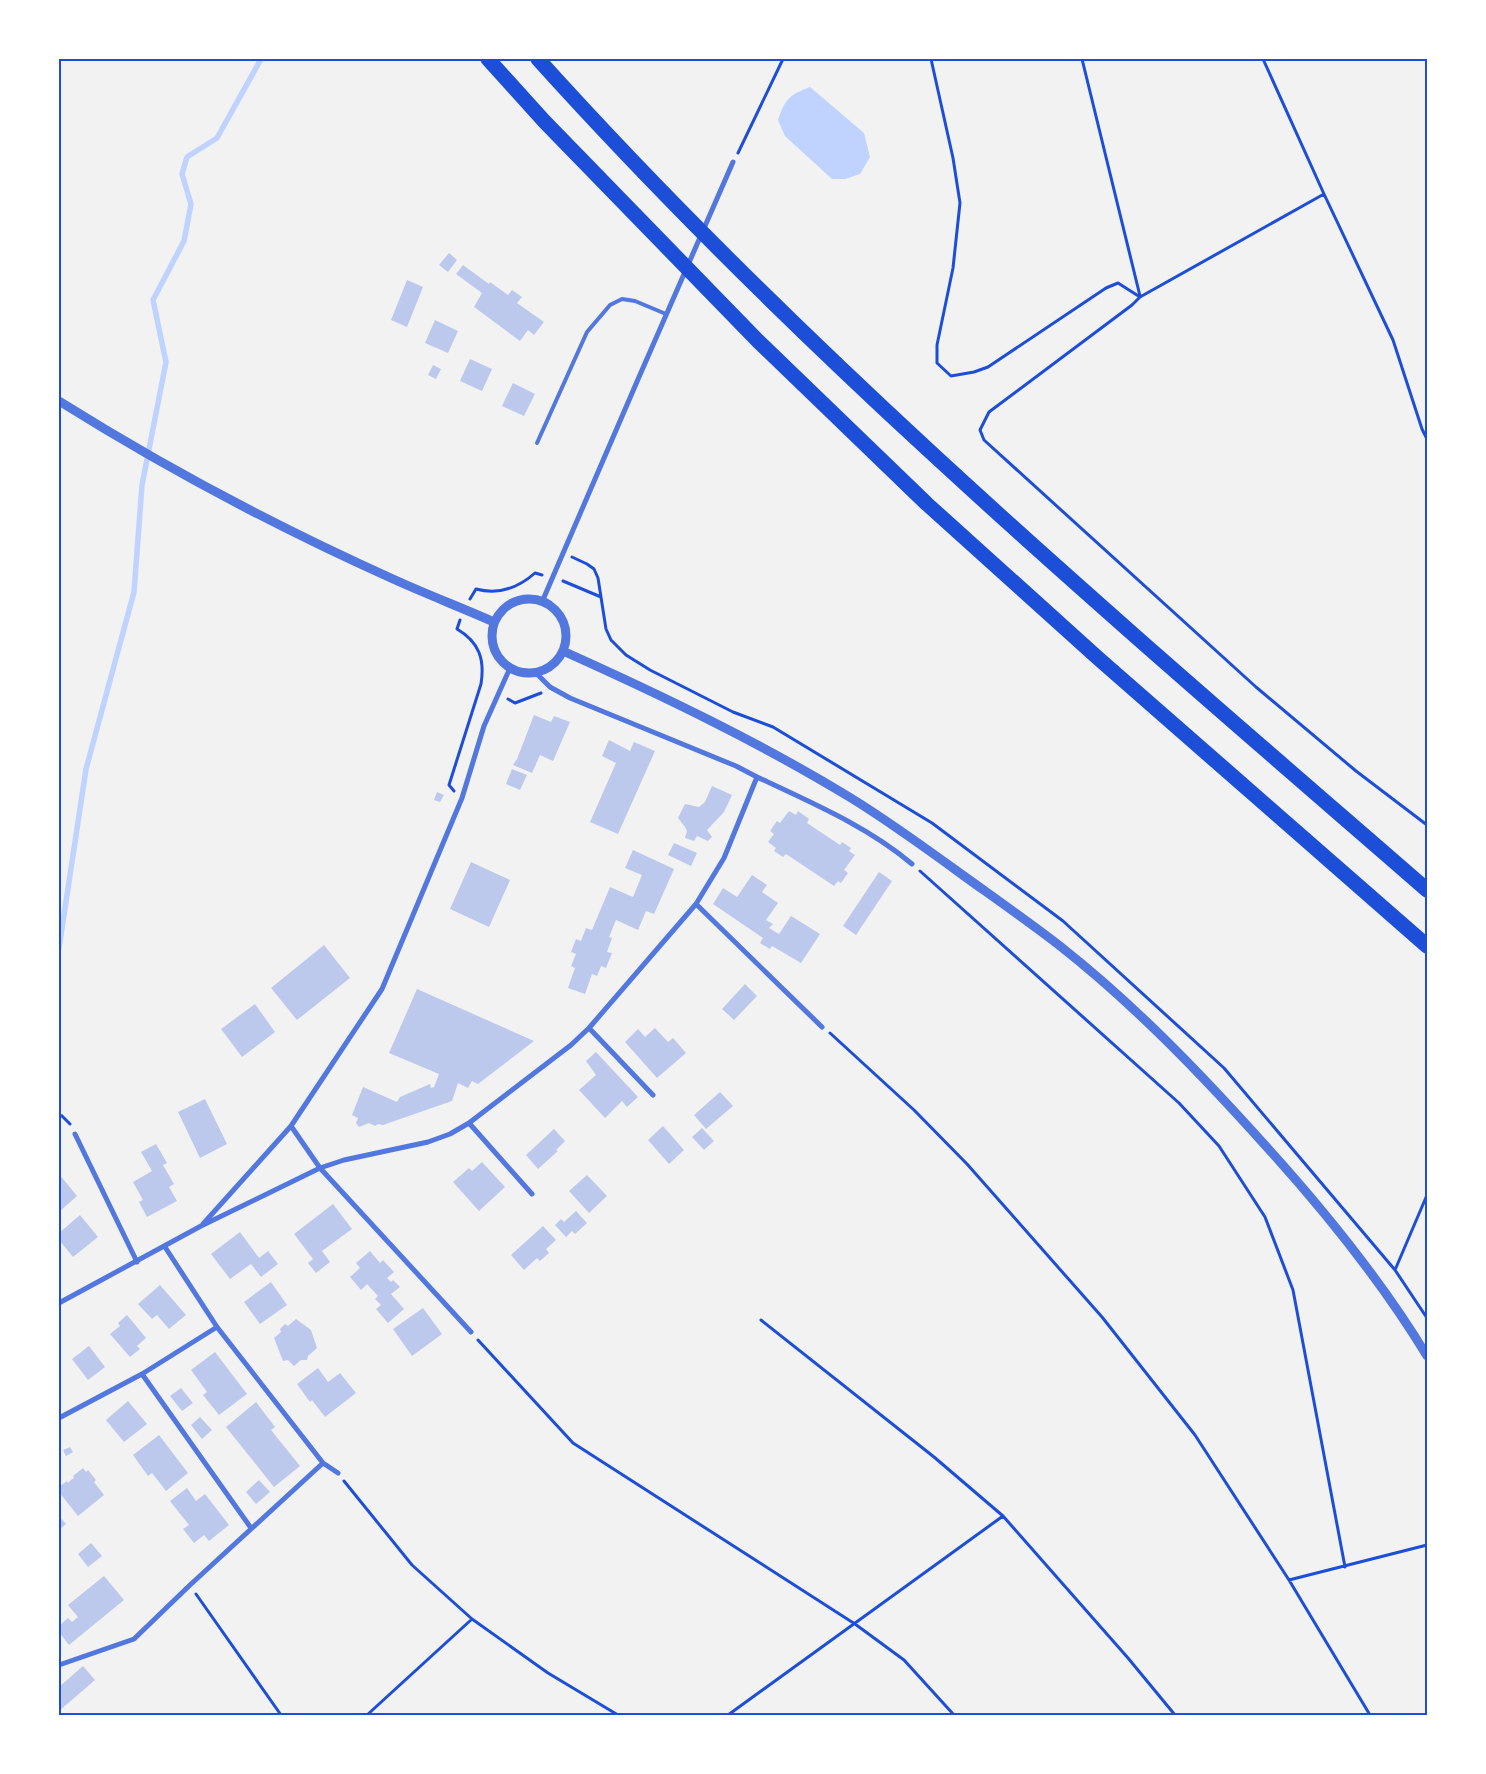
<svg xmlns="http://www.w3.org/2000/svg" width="1486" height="1774" font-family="Arial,sans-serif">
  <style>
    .water { fill: #bfd3fe }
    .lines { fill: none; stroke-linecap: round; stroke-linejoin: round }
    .stream { stroke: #bfd3fe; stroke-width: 5.5 }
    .building { fill: #bdc9ec }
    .path { stroke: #1d4ed8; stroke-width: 3 }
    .service { stroke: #5277de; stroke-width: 4 }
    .minor { stroke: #5277de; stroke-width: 5 }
    .tertiary { stroke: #5277de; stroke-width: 9 }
    .motorway { stroke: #1d4ed8; stroke-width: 15 }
    .neatline { fill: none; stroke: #1d4ed8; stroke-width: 2 }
  </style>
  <rect width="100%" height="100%" fill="#f2f2f2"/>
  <path class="water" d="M810,87l54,46 6,24 -10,17 -15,5h-13l-47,-43 -7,-16c7,-21 11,-25 32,-33z"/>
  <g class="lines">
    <path class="stream" d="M59,948l27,-179 48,-177 8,-107 24,-123 -13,-62 31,-59 7,-37 -9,-30 5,-17 30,-19 44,-79"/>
  </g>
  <path class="building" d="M449,253l8,7 -9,12 -9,-7z
    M463,265l26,19 1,-2 18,13 4,-5 10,7 -5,6 27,19 -10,13 -6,-5 -8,11 -46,-34 8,-14 -26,-19z
    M407,280l16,7 -16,40 -16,-7z
    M435,320l23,11 -10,22 -23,-10z
    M470,359l22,10 -10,22 -22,-10z
    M433,365l8,4 -5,10 -8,-4z
    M513,383l22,11 -11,22 -22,-10z
    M534,715l17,7 3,-6 16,6 -17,39 -13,-6 -8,18 -19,-8 4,-6z
    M609,740l21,11 4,-9 21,9 -37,83 -28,-12 26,-59 -14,-7z
    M512,769l15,6 -7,15 -14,-6z
    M712,786l20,9 -8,17 -17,18 5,7 -4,4 -11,-5 -3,5 -9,-3 2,-7 -2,-4 -7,-9 7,-14 14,3 6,-5z
    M437,792l7,3 -4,7 -6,-2z
    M789,811l7,4 2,-4 11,8 -2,4 33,22 2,-3 9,6 -2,3 6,4 -11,15 4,3 -7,10 -3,-2 -4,5 -48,-32 -3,3 -9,-6 2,-3 -8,-6 6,-8 -4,-3 7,-10 3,2z
    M674,843l23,10 -6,13 -23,-11z
    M633,850l41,19 -20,45 -8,-3 -8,19 -22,-10 -7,17 3,1 -5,14 5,1 -6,15 -5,-2 -4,10 -5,-2 -7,20 -17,-6 7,-20 -4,-2 5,-12 -5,-2 5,-13 5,2 5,-13 6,2 18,-43 23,10 9,-22 -17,-7z
    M471,862l39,18 -21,47 -39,-18z
    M879,872l13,9 -36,54 -13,-9z
    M752,875l15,10 -5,7 16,11 -12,17 7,4 -4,4 10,6 12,-18 29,18 -19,29 -29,-17 -2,3 -10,-6 3,-5 -50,-34 10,-16 14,9z
    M324,945l26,33 -53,42 -26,-32z
    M745,984l12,12 -23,24 -12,-11z
    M417,989l117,52 -56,43 -6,-3 -4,7 -10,-5 -6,18 -69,24 -5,-1 -3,2 -6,-3 -10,4 -3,-4 2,-5 -6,-3 11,-28 34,15 3,-5 30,-13 1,4 3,-1 5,-13 -50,-21z
    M255,1004l20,28 -33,25 -21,-28z
    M655,1028l13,14 5,-4 13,15 -29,25 -32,-36 13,-13 7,8z
    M596,1052l42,45 -11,10 -5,-6 -17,17 -26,-28 17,-15 -10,-14z
    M720,1092l13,14 -27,23 -12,-14z
    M205,1099l22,45 -27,14 -22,-46z
    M663,1126l21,24 -15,14 -21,-24z
    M702,1128l12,13 -10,9 -12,-13z
    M554,1129l11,12 -9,9 2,1 -20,18 -12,-14z
    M156,1144l11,19 -4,2 11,19 -5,3 8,14 -30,16 -8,-15 4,-2 -10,-18 19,-11 -11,-19z
    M482,1162l23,25 -26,24 -26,-29 16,-14 3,3z
    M59,1174l18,22 -18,16z
    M587,1175l20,21 -18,17 -20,-22z
    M333,1204l19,25 -30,22 8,11 -14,11 -8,-10 5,-4 -19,-25z
    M576,1211l11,12 -12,11 -3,-3 -6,6 -11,-12 6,-6 3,3z
    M80,1215l18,22 -25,20 -14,-17v-7z
    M543,1226l13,14 -10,9 3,4 -9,8 -3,-3 -13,12 -13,-15z
    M240,1232l19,26 9,-7 10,13 -17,13 -10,-13 -21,15 -19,-25z
    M370,1251l10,12 3,-3 11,12 -7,6 4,4 2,-2 7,7 -9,7 13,15 -16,14 -12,-14 5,-4 -6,-6 3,-3 -11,-12 -6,6 -11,-13 10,-9 -4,-5z
    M271,1282l16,23 -27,19 -16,-22z
    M160,1285l26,30 -17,14 -12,-14 -5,4 -14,-15z
    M423,1308l19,26 -30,22 -19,-27z
    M127,1315l19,23 -9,8 3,3 -10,8 -20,-23 10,-8 -2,-3z
    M296,1319l15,11 6,18 -9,8 -1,4h-6l-7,6 -6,-6 -5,1 -9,-23 7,-6 -1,-3 5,-5 3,2z
    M89,1346l16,21 -17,13 -16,-21z
    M215,1352l32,42 -28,21 -16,-20 4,-3 -16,-22z
    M318,1368l10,14 12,-9 16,20 -31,24 -13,-17 -2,2 -13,-18z
    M181,1388l12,15 -11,8 -12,-15z
    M128,1401l19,23 -23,18 -18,-22z
    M256,1402l19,25 -4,3 29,36 -26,21 -48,-60z
    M200,1417l12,13 -10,9 -11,-14z
    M159,1435l29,38 -22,18 -14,-18 -4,3 -15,-21z
    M70,1447l3,5 -7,4 -3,-6z
    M83,1468l3,4 2,-2 8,10 -2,2 10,13 -26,21 -19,-24v-5l8,-6 1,2 3,-3 3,-2 -1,-2z
    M259,1480l11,12 -14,12 -10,-12z
    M187,1488l9,13 9,-7 24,31 -20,16 -5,-6 -10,8 -11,-14 6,-4 -19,-24z
    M59,1516l7,8 -7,6z
    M91,1543l11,13 -14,11 -10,-13z
    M104,1576l20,24 -55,45 -10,-13v-6l9,-8 4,4 6,-5 -10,-12z
    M83,1666l12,14 -36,31v-24z"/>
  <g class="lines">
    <path class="path" d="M931,59l22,99 7,45 -7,65 -16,77v18l14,13 23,-4 14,-5 118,-79 12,-5 22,14
      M1082,59l58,237
      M1263,59l61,135 69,146 29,89 5,10
      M738,153l45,-94
      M1324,194l-184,103 -8,8 -143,107 -9,18 4,10 272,247 100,84 71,54
      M572,557l15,7 7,5 4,9 8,51 5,11 15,15 24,15 83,42 40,15 159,96 131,98 161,147 171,202 32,48
      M563,581l38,16
      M470,599l6,-10c22,6 42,-1 59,-16l7,2
      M508,699l7,4 26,-10
      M454,791l-5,-6 32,-101c4,-25 -2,-42 -24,-55l3,-9
      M920,871l259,232 40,43 46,71 28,73 52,277
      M830,1033l84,77 53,54 135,153 93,118 94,145 81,135
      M59,1115l3,1 8,8
      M1395,1270l32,-75
      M761,1320l173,137 69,59 125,142 47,57
      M478,1340l95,103 282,181 49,36 50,55
      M344,1481l68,84 60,54 76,54 70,42
      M1289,1580l138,-35
      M196,1594l85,121
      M367,1715l105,-96
      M728,1715l275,-199"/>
    <path class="service" d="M537,443l50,-111 23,-27 12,-6 13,2 31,13"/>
    <path class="minor" d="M542,602l97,-225 94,-215
      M757,777c53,25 110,49 155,87
      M696,904l126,123
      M589,1028l64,67
      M469,1123l63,71
      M291,1126l29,42 151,164
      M75,1134l62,128
      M203,1224l88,-98 91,-137 80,-191 22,-72 26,-58
      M165,1247l52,80 106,136 15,10
      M59,1303l142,-77 119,-58 24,-8 84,-18 22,-8 19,-11 102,-78 18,-17 107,-124 28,-46 33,-81 -21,-11 -166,-68 -20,-11 -14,-14
      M142,1374l109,154
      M59,1418l83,-44 75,-47
      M59,1665l75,-26 56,-54 133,-122"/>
    <path class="tertiary" d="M59,401c107,67 218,126 334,178 33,15 67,28 101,43
      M492 636a37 37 0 1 1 74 0a37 37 0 1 1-74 0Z
      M563,651c98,44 196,91 288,147 39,24 76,51 113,78 32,23 65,46 96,70 75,59 141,128 204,198 60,66 117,136 163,212"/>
    <path class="motorway" d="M488,59l56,62 214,220 169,163 172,155 328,287
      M538,59c272,302 583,565 889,831"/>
  </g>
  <rect width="1486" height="1774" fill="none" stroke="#ffffff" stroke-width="120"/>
  <rect x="60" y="60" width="1366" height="1654" class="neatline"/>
</svg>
